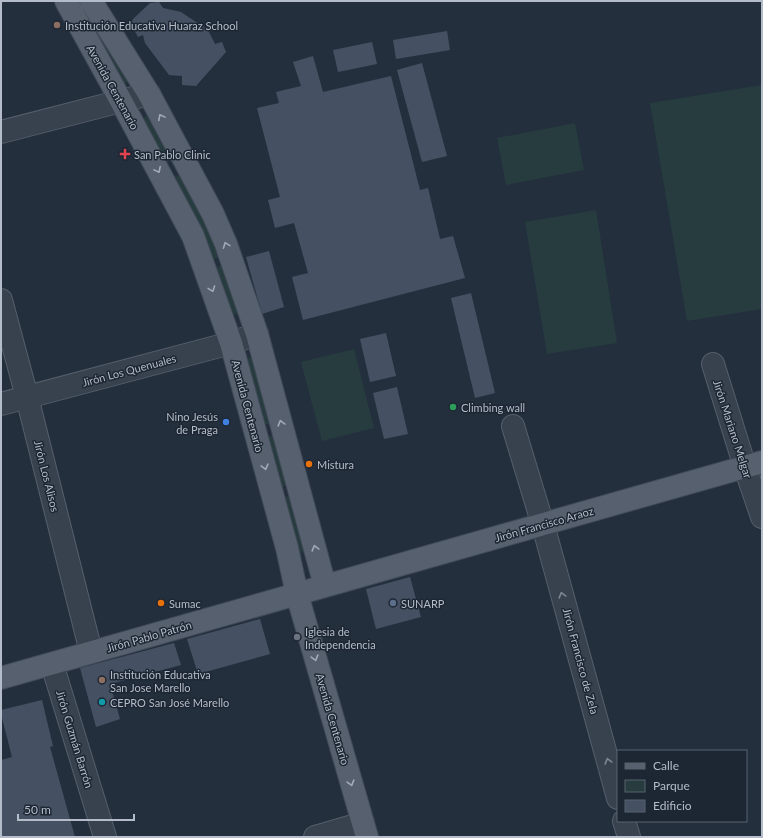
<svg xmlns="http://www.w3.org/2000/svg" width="763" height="838" font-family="Lato,sans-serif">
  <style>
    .green { fill: #263c3f }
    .building { fill: #455162 }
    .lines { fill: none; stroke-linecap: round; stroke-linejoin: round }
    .minor-casing { stroke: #565f6c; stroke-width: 24 }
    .major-casing { stroke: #414a57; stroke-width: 24 }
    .minor { stroke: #38414e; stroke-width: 22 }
    .major { stroke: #56606e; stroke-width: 22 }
    .oneway { stroke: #a1aab7 }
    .oneway2 { stroke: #7c8592 }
    .education-dot { fill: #8d6e63; stroke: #1d2633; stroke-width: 1.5 }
    .health-dot { fill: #e0444e; stroke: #1d2633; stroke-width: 1.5 }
    .leisure-dot { fill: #2e9e5b; stroke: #1d2633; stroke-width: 1.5 }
    .shop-dot { fill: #3f7fe0; stroke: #1d2633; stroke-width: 1.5 }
    .food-dot { fill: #e8710a; stroke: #1d2633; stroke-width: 1.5 }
    .service-dot { fill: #5c6f8a; stroke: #1d2633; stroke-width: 1.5 }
    .worship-dot { fill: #6b7280; stroke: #1d2633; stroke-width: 1.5 }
    .culture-dot { fill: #0f9aa8; stroke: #1d2633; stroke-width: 1.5 }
    .labels { text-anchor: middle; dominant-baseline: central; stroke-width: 3; stroke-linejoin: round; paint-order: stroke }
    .poi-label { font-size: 11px; fill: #b4bcc9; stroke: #1d2633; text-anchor: start }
    .street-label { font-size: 11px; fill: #b4bcc9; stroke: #1d2633 }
  </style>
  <rect width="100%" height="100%" fill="#242f3e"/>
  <path class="green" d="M73,1h11l46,80 -9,5z
    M762,85v224l-75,12 -37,-218z
    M147,116l25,44 -8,4 -25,-44z
    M575,123l9,47 -78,15 -9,-47z
    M180,175l5,5 36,76 -10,4 -39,-80 2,-4z
    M596,210l21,133 -70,11 -22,-132z
    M225,264l16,48 -11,4 -16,-48z
    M354,349l20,79 -52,13 -21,-79z
    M251,357l19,66 -9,3 -19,-67z
    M273,435l15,50 -11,3 -14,-50z
    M290,495l16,56 -10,3 -17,-55z"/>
  <path class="building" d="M159,2l4,6 18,4 27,18 7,14 7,-2 4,10 -30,34 -14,-1v-9l-13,-1 -24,-32 -2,-8 -5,2 -7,-13 2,-5 17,-16z
    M447,31l3,19 -54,9 -3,-19z
    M372,42l5,22 -39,8 -5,-22z
    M313,56l10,36 68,-16 29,114 8,-2 12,51 13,-3 12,42 -162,42 -11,-43 16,-4 -14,-50 -19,5 -7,-28 12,-3 -23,-89 22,-5 -3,-11 25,-6 -8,-24z
    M422,63l25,93 -25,6 -25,-92z
    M269,251l15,56 -22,7 -16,-57z
    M471,293l24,100 -20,5 -24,-100z
    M386,333l10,43 -26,6 -10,-43z
    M397,387l11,47 -24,5 -11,-46z
    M410,577l11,40 -45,12 -10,-40z
    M260,619l10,35 -72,20 -11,-35z
    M174,643l7,22 -71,19 10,35 -24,8 -16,-59z
    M42,700l11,46 -3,1 25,90h-74v-77l11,-3 -11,-43v-4z"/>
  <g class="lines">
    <g class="minor-casing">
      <path id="minor" d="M1,132l120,-31 28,-7
        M1,300l26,97 64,255
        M713,364l32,103 17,50
        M1,404l230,-61 26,-9
        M513,426l30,99 75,273
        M52,664l53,173
        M624,821l5,16
        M315,837l48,-14"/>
    </g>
    <g class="major-casing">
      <path id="major" d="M66,1l55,100 72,135 38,107 56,205 10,46 70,243
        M91,1l58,93 64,120 13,30 31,90 68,252
        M1,678l761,-216"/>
    </g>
    <use href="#minor" class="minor"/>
    <use href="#major" class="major"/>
  </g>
  <defs><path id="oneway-chevron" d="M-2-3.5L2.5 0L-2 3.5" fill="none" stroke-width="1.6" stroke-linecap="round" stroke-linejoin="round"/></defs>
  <g class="oneway">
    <use href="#oneway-chevron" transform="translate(161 117) rotate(-118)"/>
    <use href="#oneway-chevron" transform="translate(158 170) rotate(62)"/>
    <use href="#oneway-chevron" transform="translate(226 245) rotate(-111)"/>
    <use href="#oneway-chevron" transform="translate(212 289) rotate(70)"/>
    <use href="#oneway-chevron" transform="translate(281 423) rotate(-105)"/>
    <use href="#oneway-chevron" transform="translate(265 467) rotate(75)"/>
    <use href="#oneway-chevron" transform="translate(315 548) rotate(-105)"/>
    <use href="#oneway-chevron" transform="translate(315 658) rotate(74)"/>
    <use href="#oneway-chevron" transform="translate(351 783) rotate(74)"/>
  </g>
  <g class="oneway2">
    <use href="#oneway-chevron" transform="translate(562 595) rotate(-105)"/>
    <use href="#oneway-chevron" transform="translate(608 761) rotate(-105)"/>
  </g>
  <g class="education-dot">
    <circle cx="57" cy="25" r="4"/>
    <circle cx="102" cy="680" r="4"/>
  </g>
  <path class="health-dot" d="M123 148h4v4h4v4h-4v4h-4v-4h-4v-4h4z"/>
  <circle class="leisure-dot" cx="453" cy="407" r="4"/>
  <circle class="shop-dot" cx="226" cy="422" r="4"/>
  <g class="food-dot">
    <circle cx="309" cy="464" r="4"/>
    <circle cx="161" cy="603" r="4"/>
  </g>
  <circle class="service-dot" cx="393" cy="603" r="4"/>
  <circle class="worship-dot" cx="297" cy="637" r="4"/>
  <circle class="culture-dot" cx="102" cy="702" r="4"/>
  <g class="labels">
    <g class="poi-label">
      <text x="65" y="25">Institución Educativa Huaraz School</text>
      <text x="134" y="154">San Pablo Clinic</text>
      <text x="461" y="407">Climbing wall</text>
      <text x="218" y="416" text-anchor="end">Nino Jesús<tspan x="218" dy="13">de Praga</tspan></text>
      <text x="317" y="464">Mistura</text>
      <text x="169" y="603">Sumac</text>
      <text x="401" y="603">SUNARP</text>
      <text x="305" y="631">Iglesia de<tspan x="305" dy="13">Independencia</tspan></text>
      <text x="110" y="674">Institución Educativa<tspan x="110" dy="13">San Jose Marello</tspan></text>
      <text x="110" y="702">CEPRO San José Marello</text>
    </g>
    <g class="street-label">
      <text transform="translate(113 87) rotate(61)">Avenida Centenario</text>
      <text transform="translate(129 370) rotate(-15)">Jirón Los Quenuales</text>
      <text transform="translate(248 406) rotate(75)">Avenida Centenario</text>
      <text transform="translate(733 429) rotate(72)">Jirón Mariano Melgar</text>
      <text transform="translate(47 476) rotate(76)">Jirón Los Alisos</text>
      <text transform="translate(544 524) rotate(-16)">Jirón Francisco Araoz</text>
      <text transform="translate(149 636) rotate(-16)">Jirón Pablo Patrón</text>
      <text transform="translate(581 661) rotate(75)">Jirón Francisco de Zela</text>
      <text transform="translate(333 719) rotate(74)">Avenida Centenario</text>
      <text transform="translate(75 739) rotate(73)">Jirón Guzmán Barrón</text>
    </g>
  </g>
  <rect width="763" height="838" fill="none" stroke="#b4bcc9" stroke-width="4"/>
  <rect x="617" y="750" width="130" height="72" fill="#1d2633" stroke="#59626f"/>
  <rect x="625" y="763" width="20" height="6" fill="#56606e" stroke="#59626f"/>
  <text x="653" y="770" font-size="12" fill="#b4bcc9">Calle</text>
  <rect x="625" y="780" width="20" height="12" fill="#263c3f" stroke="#59626f"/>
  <text x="653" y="790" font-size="12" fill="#b4bcc9">Parque</text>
  <rect x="625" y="800" width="20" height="12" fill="#455162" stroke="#59626f"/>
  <text x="653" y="810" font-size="12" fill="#b4bcc9">Edificio</text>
  <path d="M18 814v6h116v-6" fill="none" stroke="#b4bcc9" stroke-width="2"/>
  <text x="24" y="814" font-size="12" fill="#b4bcc9" stroke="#1d2633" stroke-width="3" paint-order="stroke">50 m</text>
</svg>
